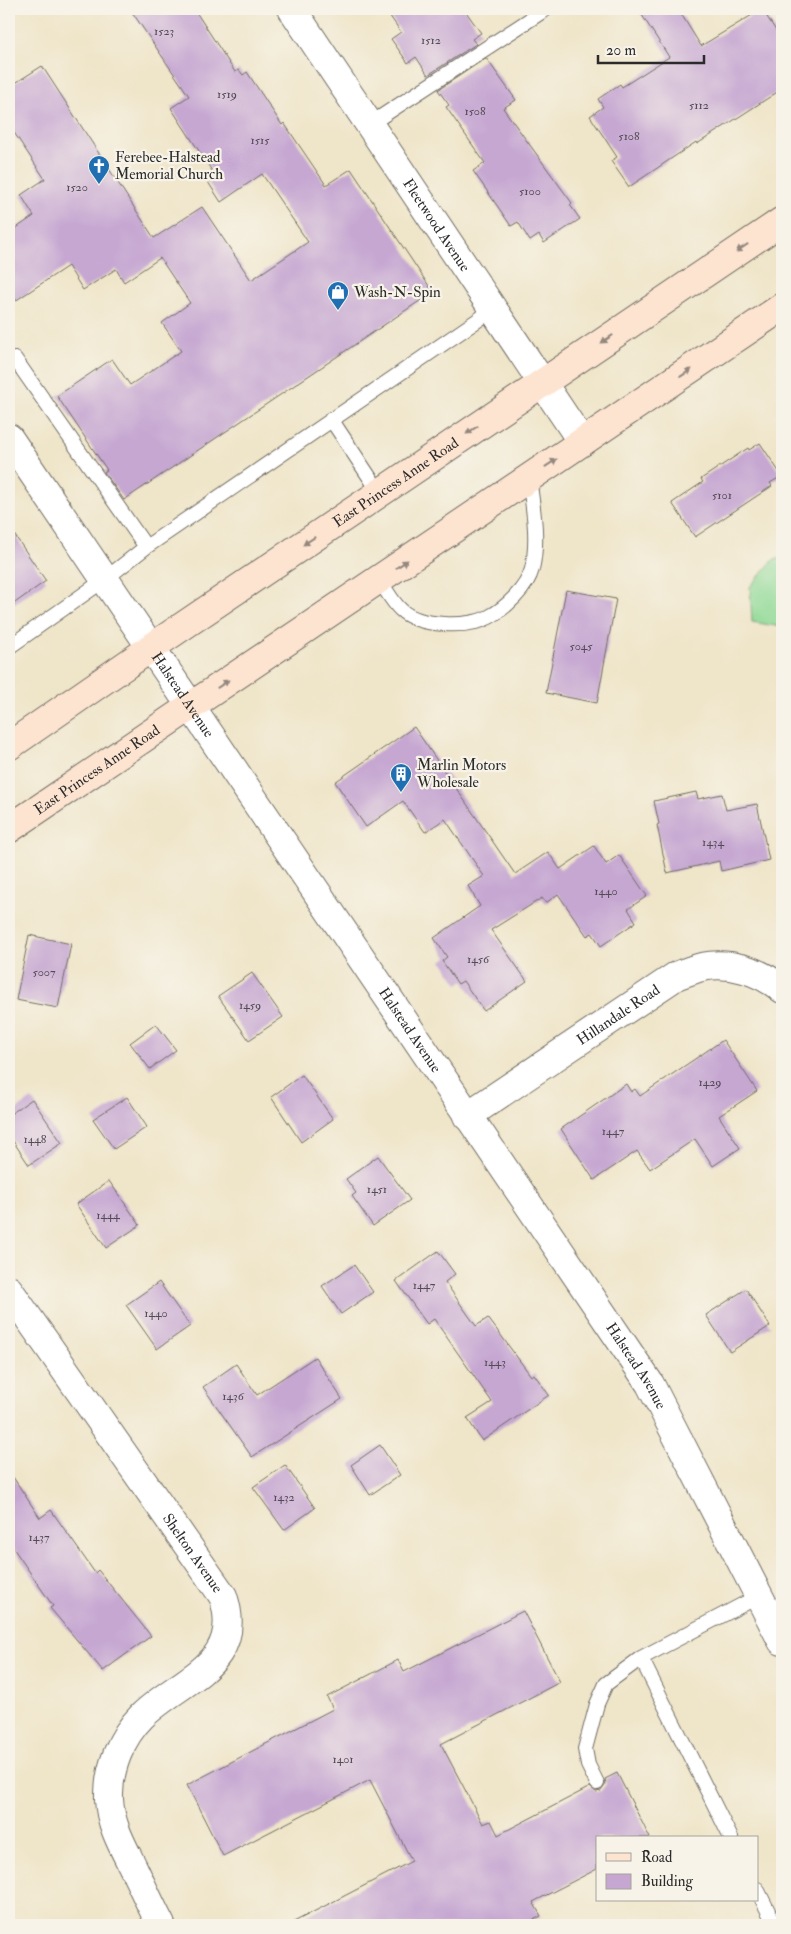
<svg xmlns="http://www.w3.org/2000/svg" width="791" height="1934" font-family="'IM FELL Double Pica',serif">
  <style>
    .green { fill: #8ed995; stroke: #5c8260 }
    .building { fill: #c6a7d2 }
    .lines { fill: none; stroke-linecap: round; stroke-linejoin: round }
    .service-casing { stroke: #706c62; stroke-width: 16 }
    .minor-casing { stroke: #706c62; stroke-width: 30 }
    .secondary-casing { stroke: #706c62; stroke-width: 30 }
    .service { stroke: #fff; stroke-width: 14 }
    .minor { stroke: #fff; stroke-width: 28 }
    .secondary { stroke: #fde4d1; stroke-width: 28 }
    .oneway { fill: #94887e }
    .labels { text-anchor: middle; dominant-baseline: central; stroke-width: 4.5; stroke-linejoin: round; paint-order: stroke }
    .number-label { font-size: 12px; fill: #524a55 }
    .poi-label { font-size: 15px; fill: #2b2b2b; stroke: #f7f3e8; text-anchor: start }
    .street-label { font-size: 15px; fill: #2b2b2b; stroke: #f7f3e8 }
  </style>
  <rect width="100%" height="100%" fill="#f7f3e8"/>
  <filter id="ink" filterUnits="userSpaceOnUse"><feTurbulence type="fractalNoise" baseFrequency=".02" numOctaves="2"/><feDisplacementMap in="SourceGraphic" scale="10" xChannelSelector="R" yChannelSelector="G"/><feConvolveMatrix kernelMatrix="1 2 1 2 8 2 1 2 1" color-interpolation-filters="sRGB"/></filter>
  <filter id="wash" filterUnits="userSpaceOnUse"><feTurbulence type="fractalNoise" baseFrequency=".0096" numOctaves="4" result="noise"/><feDisplacementMap in="SourceGraphic" scale="20" xChannelSelector="R" yChannelSelector="G"/><feGaussianBlur stdDeviation="1.12" result="paint"/><feColorMatrix in="noise" values="0 0 0 0 0 0 0 0 0 0 0 0 0 0 0 0 0 1.4 0 .05"/><feComposite in="paint" operator="in"/></filter>
  <g filter="url(#wash)">
    <rect width="100%" height="100%" fill="#efe5c9"/>
    <path class="green" d="M782,558v69l-30,-5 -2,-35 23,-27z"/>
    <g id="blocks">
      <path class="building" d="M130,9h64l41,63 4,-2 4,5 4,-3 35,53 2,-2 42,62 25,-16 82,123 -309,208 -20,-28 3,-2 -50,-74 55,-37 18,26 51,-34 -19,-28 28,-20 -30,-45 -36,24 -8,-13 -33,21 -15,-24 -59,39v-72l25,-17 -13,-21 24,-16 -36,-54v-38l33,-21 112,172 48,-31 49,73 57,-38 -46,-68 -41,28 -15,-23 8,-5 -43,-66 18,-12z
        M385,9h79l17,24 -9,6 4,5 -48,31 -12,-18 -8,6 -17,-24 10,-7z
        M638,9h40l23,37 61,-37 20,31v49l-85,55 -1,-2 -67,45 -18,-26 6,-4 -27,-41 13,-9 -5,-8 22,-15 2,3 47,-30z
        M486,58l30,42 -13,8 69,95 -2,2 10,14 -36,24 -5,-8 -9,6 -12,-19 -7,4 -26,-38 -12,-17 12,-8 -39,-56 3,-2 -11,-15z
        M760,443l22,33 -12,7 2,3 -77,51 -23,-34 31,-21 -2,-3 47,-31 1,2z
        M9,527l37,54 -37,26z
        M566,590l50,9 -19,104 -51,-10z
        M414,727l101,147 33,-22 12,17 34,-23 12,18 13,-9 28,41 -19,13 8,13 -35,24 -9,-13 -5,3 -29,-42 -12,9 -4,-5 -51,32 36,51 -43,30 -21,-30 -5,3 -16,-23 5,-4 -13,-19 46,-32 -12,-20 16,-10 -39,-57 -20,13 -22,-31 -37,26 -31,-45z
        M696,792l2,7 24,-5 4,16 31,-6 12,56 -48,11 -2,-10 -52,12 -10,-48 2,-1 -5,-23z
        M29,935l42,9 -13,64 -42,-8z
        M252,973l31,44 -34,23 -31,-44z
        M156,1024l20,26 -26,19 -20,-26z
        M723,1040l34,51 -38,25 21,32 -27,18 -18,-27 -45,30 -13,-18 -43,29 -33,-51 65,-45 5,8 4,-3 5,7z
        M302,1075l31,44 -32,23 -30,-45z
        M127,1097l20,30 -33,22 -21,-30z
        M32,1099l30,44 -33,22 -20,-30v-20z
        M378,1156l32,44 -37,26 -21,-30 4,-3 -10,-14z
        M109,1181l31,44 -34,23 -30,-44z
        M438,1251l17,23 -10,8 31,44 12,-8 43,58 3,-2 15,21 -67,46 -15,-23 25,-16 -58,-83 -7,5 -31,-43z
        M354,1265l19,27 -32,22 -19,-28z
        M159,1282l31,44 -33,23 -31,-44z
        M746,1289l24,37 -40,26 -24,-37z
        M315,1357l27,42 -90,58 -49,-70 33,-23 21,31z
        M380,1445l20,30 -30,20 -19,-30z
        M285,1465l30,43 -31,22 -31,-43z
        M9,1471l31,47 11,-8 44,63 3,-3 53,66 -48,35 -53,-63 3,-2 -44,-64z
        M523,1611l37,71 -119,62 42,80 8,-3 7,14 92,-48 6,5 5,-1 5,-7 -1,-5 12,-6 33,65h-53v31l-64,33 8,14 -17,9h-236l124,-64 -42,-81 -147,76 -36,-71 146,-76 -6,-12 71,-37 6,12z"/>
    </g>
  </g>
  <g filter="url(#ink)">
    <use href="#blocks" fill-opacity="0" stroke="#706c62" stroke-width="1"/>
    <g class="lines">
      <g class="service-casing">
        <path id="service" d="M370,124l176,-115
          M9,363l6,-4 131,188
          M331,419l49,74
          M379,580c7,9 13,22 22,30 18,17 68,18 88,7 17,-9 38,-29 43,-48 7,-30 1,-61 -3,-91
          M9,647l95,-67 42,-33 348,-238
          M597,1783l-9,-18 -3,-16 12,-45 9,-20 35,-26
          M731,1838l-90,-180 118,-62
          M757,1889l18,36"/>
      </g>
      <g class="minor-casing">
        <g id="minor">
          <path id="s1" d="M292,9l290,433"/>
          <path id="s2" d="M9,438l641,946 132,257"/>
          <path id="s3" d="M467,1116l209,-140c8,-3 17,-7 26,-9 28,-6 58,4 80,22"/>
          <path id="s4" d="M9,1290l214,306c23,68 -42,82 -81,120 -21,21 -34,53 -33,83 1,25 13,46 24,68 9,19 18,39 28,58"/>
        </g>
      </g>
      <g class="secondary-casing">
        <g id="secondary">
          <path id="s5" d="M9,746l143,-99 630,-426"/>
          <path id="s6" d="M9,829l773,-522"/>
        </g>
      </g>
      <use href="#service" class="service"/>
      <use href="#minor" class="minor"/>
      <use href="#secondary" class="secondary"/>
    </g>
    <defs><path id="oneway-solid" d="M-6-.8H1V-3.2L6.5 0L1 3.2V.8H-6Z" transform="scale(1.25)"/></defs>
    <g class="oneway">
      <use href="#oneway-solid" transform="translate(742 248) rotate(146)"/>
      <use href="#oneway-solid" transform="translate(607 339) rotate(146)"/>
      <use href="#oneway-solid" transform="translate(686 373) rotate(-34)"/>
      <use href="#oneway-solid" transform="translate(472 430) rotate(146)"/>
      <use href="#oneway-solid" transform="translate(551 463) rotate(-34)"/>
      <use href="#oneway-solid" transform="translate(309 541) rotate(146)"/>
      <use href="#oneway-solid" transform="translate(402 564) rotate(-34)"/>
      <use href="#oneway-solid" transform="translate(223 684) rotate(-34)"/>
    </g>
  </g>
  <defs>
    <g id="church-pin" transform="scale(1.125)"><path d="M0 17L-7.5 6A9.5 9.5 0 1 1 7.5 6Z" fill="#1f6fb2" stroke="#f7f3e8"/><path d="M-1.2-6h2.4v3.5h3.3v2.4h-3.3V6h-2.4V-.1h-3.3v-2.4h3.3Z" fill="#fff"/></g>
    <g id="shop-pin" transform="scale(1.125)"><path d="M0 17L-7.5 6A9.5 9.5 0 1 1 7.5 6Z" fill="#1f6fb2" stroke="#f7f3e8"/><path d="M-5-2.5h2.3a2.7 3.5 0 0 1 5.4 0H5L5.5 6h-11ZM-1.5-2.5h3a1.5 2.3 0 0 0-3 0Z" fill="#fff"/></g>
    <g id="building-pin" transform="scale(1.125)"><path d="M0 17L-7.5 6A9.5 9.5 0 1 1 7.5 6Z" fill="#1f6fb2" stroke="#f7f3e8"/><path d="M-4-6H4V6H1V3H-1V6H-4ZM-2.5-4.3h1.7v1.8h-1.7ZM.8-4.3h1.7v1.8H.8ZM-2.5-1h1.7V.8h-1.7ZM.8-1h1.7V.8H.8Z" fill="#fff"/></g>
  </defs>
  <g fill-rule="evenodd">
    <use href="#church-pin" x="99" y="166"/>
    <use href="#shop-pin" x="338" y="292"/>
    <use href="#building-pin" x="401" y="774"/>
  </g>
  <g class="labels">
    <g class="number-label">
      <text x="164" y="31">1523</text>
      <text x="431" y="40">1512</text>
      <text x="227" y="94">1519</text>
      <text x="699" y="105">5112</text>
      <text x="475" y="111">1508</text>
      <text x="629" y="136">5108</text>
      <text x="260" y="140">1515</text>
      <text x="77" y="187">1520</text>
      <text x="530" y="191">5100</text>
      <text x="722" y="495">5101</text>
      <text x="581" y="646">5045</text>
      <text x="713" y="842">1434</text>
      <text x="606" y="891">1440</text>
      <text x="478" y="959">1456</text>
      <text x="44" y="972">5007</text>
      <text x="250" y="1005">1459</text>
      <text x="710" y="1082">1429</text>
      <text x="613" y="1131">1447</text>
      <text x="35" y="1139">1448</text>
      <text x="377" y="1189">1451</text>
      <text x="108" y="1215">1444</text>
      <text x="424" y="1285">1447</text>
      <text x="156" y="1313">1440</text>
      <text x="495" y="1362">1443</text>
      <text x="233" y="1396">1436</text>
      <text x="284" y="1497">1432</text>
      <text x="39" y="1537">1437</text>
      <text x="343" y="1759">1401</text>
    </g>
    <g class="poi-label">
      <text x="115" y="157">Ferebee-Halstead<tspan x="115" dy="17">Memorial Church</tspan></text>
      <text x="354" y="292">Wash-N-Spin</text>
      <text x="417" y="765">Marlin Motors<tspan x="417" dy="17">Wholesale</tspan></text>
    </g>
    <g class="street-label">
      <text stroke="none"><textPath href="#s1" startOffset="260">Fleetwood Avenue</textPath></text>
      <text stroke="none"><textPath href="#s5" startOffset="468">East Princess Anne Road</textPath></text>
      <text stroke="none"><textPath href="#s2" startOffset="310">Halstead Avenue</textPath></text>
      <text stroke="none"><textPath href="#s6" startOffset="106">East Princess Anne Road</textPath></text>
      <text stroke="none"><textPath href="#s3" startOffset="182">Hillandale Road</textPath></text>
      <text stroke="none"><textPath href="#s2" startOffset="715">Halstead Avenue</textPath></text>
      <text stroke="none"><textPath href="#s2" startOffset="1120">Halstead Avenue</textPath></text>
      <text stroke="none"><textPath href="#s4" startOffset="321">Shelton Avenue</textPath></text>
    </g>
  </g>
  <rect width="791" height="1934" fill="none" stroke="#f7f3e8" stroke-width="30"/>
  <rect x="596" y="1836" width="162" height="65" fill="#f7f3e8" stroke="#a5a39c"/>
  <rect x="606" y="1853" width="25" height="8" fill="#fde4d1" stroke="#a5a39c"/>
  <text x="641" y="1862" font-size="15" fill="#2b2b2b">Road</text>
  <rect x="606" y="1874" width="25" height="15" fill="#c6a7d2" stroke="#a5a39c"/>
  <text x="641" y="1886" font-size="15" fill="#2b2b2b">Building</text>
  <path d="M598 55v8h106v-8" fill="none" stroke="#2b2b2b" stroke-width="2.5"/>
  <text x="606" y="55" font-size="15" fill="#2b2b2b" stroke="#f7f3e8" stroke-width="4" paint-order="stroke">20 m</text>
</svg>
